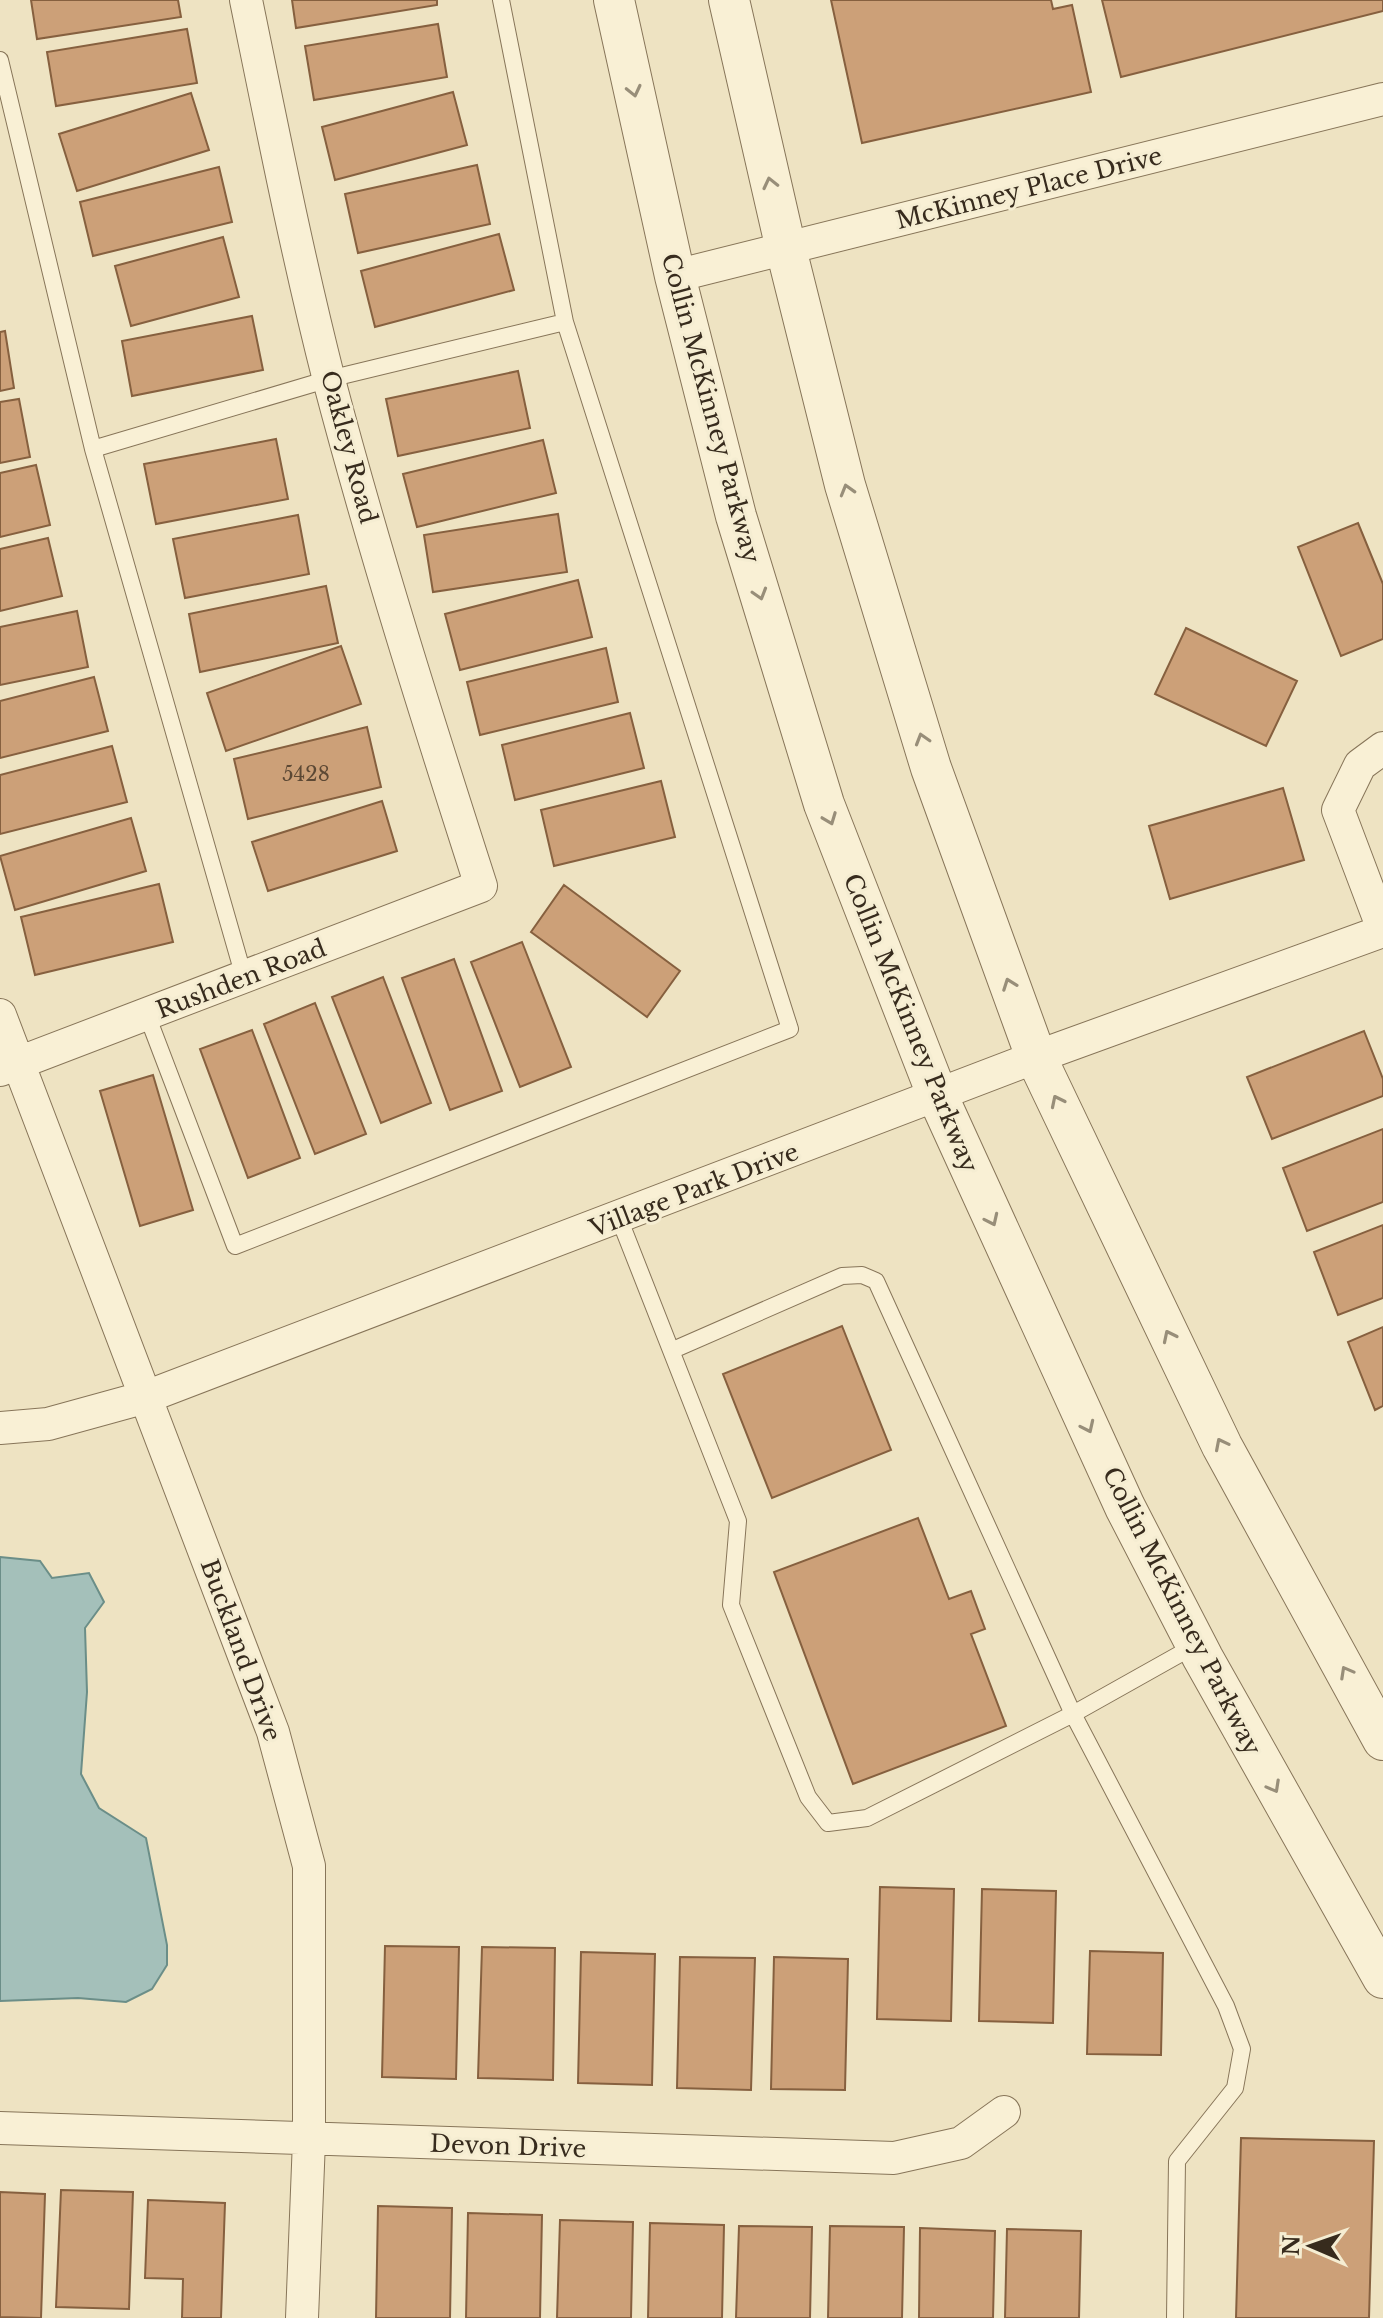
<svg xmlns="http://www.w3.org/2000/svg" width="1383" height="2318" font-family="'Libre Baskerville',serif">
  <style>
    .water { fill: #a4c0ba; stroke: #6b8e88; stroke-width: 2 }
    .building { fill: #cca078; stroke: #86603f; stroke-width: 2 }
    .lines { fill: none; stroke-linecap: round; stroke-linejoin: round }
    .service-casing { stroke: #877559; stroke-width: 18 }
    .minor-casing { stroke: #877559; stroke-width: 34 }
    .tertiary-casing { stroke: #877559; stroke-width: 42 }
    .service { stroke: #f9f0d5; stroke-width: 16 }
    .minor { stroke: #f9f0d5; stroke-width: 32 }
    .tertiary { stroke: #f9f0d5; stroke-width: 40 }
    .oneway { stroke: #988e79 }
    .labels { text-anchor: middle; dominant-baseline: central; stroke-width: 6; stroke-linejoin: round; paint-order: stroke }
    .number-label { font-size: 20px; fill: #5c4834 }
    .street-label { font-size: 24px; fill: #372b1d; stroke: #f5edd2 }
  </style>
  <rect width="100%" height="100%" fill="#eee3c2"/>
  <path class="water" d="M0,1557l40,4 12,17 37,-5 15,29 -19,26 2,64 -6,82 18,34 47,30 21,107v20l-15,24 -26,13 -48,-4 -78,3z"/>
  <path class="building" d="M31,0h147l3,17 -144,22z
    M292,0h145v5l-141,23z
    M831,0h220l2,9 19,-4 19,87 -229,51z
    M1102,0h281v11l-262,66z
    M438,24l9,53 -133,23 -9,-54z
    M187,29l10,54 -141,23 -9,-54z
    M453,92l14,53 -132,35 -13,-53z
    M191,93l18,57 -132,41 -18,-57z
    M477,165l13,59 -132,29 -13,-59z
    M219,167l13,55 -139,34 -13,-54z
    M499,234l15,56 -139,37 -14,-56z
    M223,237l16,60 -108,29 -16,-60z
    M252,316l11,54 -131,26 -10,-55z
    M5,331l9,57 -14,3v-59z
    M518,371l12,57 -132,28 -12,-57z
    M19,399l11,58 -30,6v-61z
    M276,439l12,60 -132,25 -12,-60z
    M543,440l13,53 -139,34 -14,-53z
    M36,465l14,60 -50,12v-64z
    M558,514l9,58 -134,20 -9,-57z
    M298,515l11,59 -124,24 -12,-59z
    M1358,523l25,61v55l-42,17 -43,-109z
    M48,538l14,58 -62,15v-62z
    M578,580l14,57 -132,33 -15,-56z
    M326,586l12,57 -138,29 -11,-58z
    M77,611l11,56 -88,18v-58z
    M1186,628l111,53 -31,65 -111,-52z
    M341,646l20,58 -135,47 -19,-58z
    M606,648l12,54 -138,33 -13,-53z
    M94,677l14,54 -108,27v-57z
    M630,713l14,55 -129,32 -13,-55z
    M367,727l14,60 -133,32 -14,-60z
    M112,746l15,56 -127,32v-59z
    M661,781l14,56 -121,29 -13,-56z
    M1283,788l21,72 -134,39 -21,-73z
    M382,801l15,50 -129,40 -16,-49z
    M131,818l15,53 -131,39 -15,-54z
    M159,884l14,58 -138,33 -14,-58z
    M564,885l116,86 -33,46 -116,-85z
    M522,942l49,125 -51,20 -49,-125z
    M454,959l48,132 -52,19 -48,-132z
    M383,977l48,126 -50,20 -49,-126z
    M315,1003l51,131 -51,20 -51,-130z
    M252,1030l48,128 -52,20 -48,-129z
    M1364,1031l19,48v17l-111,43 -25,-62z
    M153,1075l40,135 -53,16 -40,-135z
    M1383,1129v73l-76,29 -24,-63z
    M1383,1225v73l-45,17 -24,-63z
    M842,1326l49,124 -119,48 -49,-124z
    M1383,1327v79l-8,4 -27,-68z
    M918,1518l31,81 22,-8 14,38 -14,5 35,92 -153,58 -79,-212z
    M880,1887l74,2 -3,132 -74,-2z
    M982,1889l74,2 -3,132 -74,-2z
    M385,1946l74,1 -3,132 -74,-2z
    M482,1947l73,1 -2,132 -75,-2z
    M1090,1951l73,2 -2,102 -74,-1z
    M581,1952l74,2 -3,131 -74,-2z
    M680,1957l75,1 -4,132 -74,-2z
    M774,1957l74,2 -3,131 -74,-1z
    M1241,2138l133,3 -5,177h-133z
    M61,2190l72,2 -4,117 -73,-2z
    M0,2192l45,2 -4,124 -41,-1z
    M148,2200l77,3 -4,115h-39l1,-39 -38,-1z
    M378,2206l74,2 -2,110h-74z
    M468,2213l74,2 -2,103h-74z
    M560,2220l73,2 -2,96h-74z
    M650,2223l74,2 -2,93h-74z
    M739,2226l73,1 -2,91h-74z
    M830,2226l74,1 -2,91h-74z
    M920,2228l75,3 -2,87h-74z
    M1007,2229l74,2 -2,87h-74z"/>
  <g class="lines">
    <g class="service-casing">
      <path id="service" d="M0,60l93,389 151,528
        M93,449l236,-70 236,-57 -64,-322
        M147,1015l88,231 555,-217 -225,-707
        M619,1218l119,303 -7,84 77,192 20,26 39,-5 206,-104 -197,-433 -14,-6 -20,1 -169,74
        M1175,2318l2,-157 58,-73 7,-39 -16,-43 -153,-292 123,-69"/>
    </g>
    <g class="minor-casing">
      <path id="minor" d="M675,276l708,-177
        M1383,748l-23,17 -22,45 45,119
        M0,1015l273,717 36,134v274l-7,178
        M0,1070l481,-184c-54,-168 -107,-335 -152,-506 -32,-126 -57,-253 -83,-380
        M0,1428l48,-4 98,-27 890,-340 347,-126
        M0,2128l894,30 67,-15 43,-31"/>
    </g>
    <g class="tertiary-casing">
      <path id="tertiary" d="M614,0l61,276 61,240 88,288 114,293 187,410 78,151 180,320
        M729,0l57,249 59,236 86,283 105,289 186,389 161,294"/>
    </g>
    <use href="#service" class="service"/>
    <use href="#minor" class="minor"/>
    <use href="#tertiary" class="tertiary"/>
  </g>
  <defs><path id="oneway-chevron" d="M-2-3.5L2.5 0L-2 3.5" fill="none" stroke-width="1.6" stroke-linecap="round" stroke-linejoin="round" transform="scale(2)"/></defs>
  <g class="oneway">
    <use href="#oneway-chevron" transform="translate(634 91) rotate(77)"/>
    <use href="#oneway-chevron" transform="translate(770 183) rotate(-103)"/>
    <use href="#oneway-chevron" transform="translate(847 490) rotate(-106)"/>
    <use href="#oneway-chevron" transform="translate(760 594) rotate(73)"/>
    <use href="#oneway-chevron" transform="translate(922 739) rotate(-107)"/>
    <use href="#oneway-chevron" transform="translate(830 819) rotate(69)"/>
    <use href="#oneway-chevron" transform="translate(1009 984) rotate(-110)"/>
    <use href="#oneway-chevron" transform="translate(1057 1101) rotate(-116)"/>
    <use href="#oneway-chevron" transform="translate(992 1220) rotate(65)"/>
    <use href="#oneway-chevron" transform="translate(1169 1336) rotate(-116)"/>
    <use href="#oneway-chevron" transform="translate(1088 1427) rotate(65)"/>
    <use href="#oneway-chevron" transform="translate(1221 1444) rotate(-117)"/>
    <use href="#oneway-chevron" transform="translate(1346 1672) rotate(-119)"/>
    <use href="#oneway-chevron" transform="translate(1274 1787) rotate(61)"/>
  </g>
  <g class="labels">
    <g class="number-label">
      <text x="306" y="774">5428</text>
    </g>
    <g class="street-label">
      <text transform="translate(1029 188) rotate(-14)">McKinney Place Drive</text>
      <text transform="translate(711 408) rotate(75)">Collin McKinney Parkway</text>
      <text transform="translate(349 447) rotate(75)">Oakley Road</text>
      <text transform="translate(241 979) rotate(-21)">Rushden Road</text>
      <text transform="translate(911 1023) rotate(68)">Collin McKinney Parkway</text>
      <text transform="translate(694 1190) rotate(-21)">Village Park Drive</text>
      <text transform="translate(1182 1611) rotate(63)">Collin McKinney Parkway</text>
      <text transform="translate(241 1650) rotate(70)">Buckland Drive</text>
      <text transform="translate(508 2146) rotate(2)">Devon Drive</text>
    </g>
  </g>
  <g transform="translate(1311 2246) rotate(272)" stroke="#f5edd2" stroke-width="6" paint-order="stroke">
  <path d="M0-6L14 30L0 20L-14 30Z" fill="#372b1d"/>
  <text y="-12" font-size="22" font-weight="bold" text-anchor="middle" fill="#372b1d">N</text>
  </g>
</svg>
